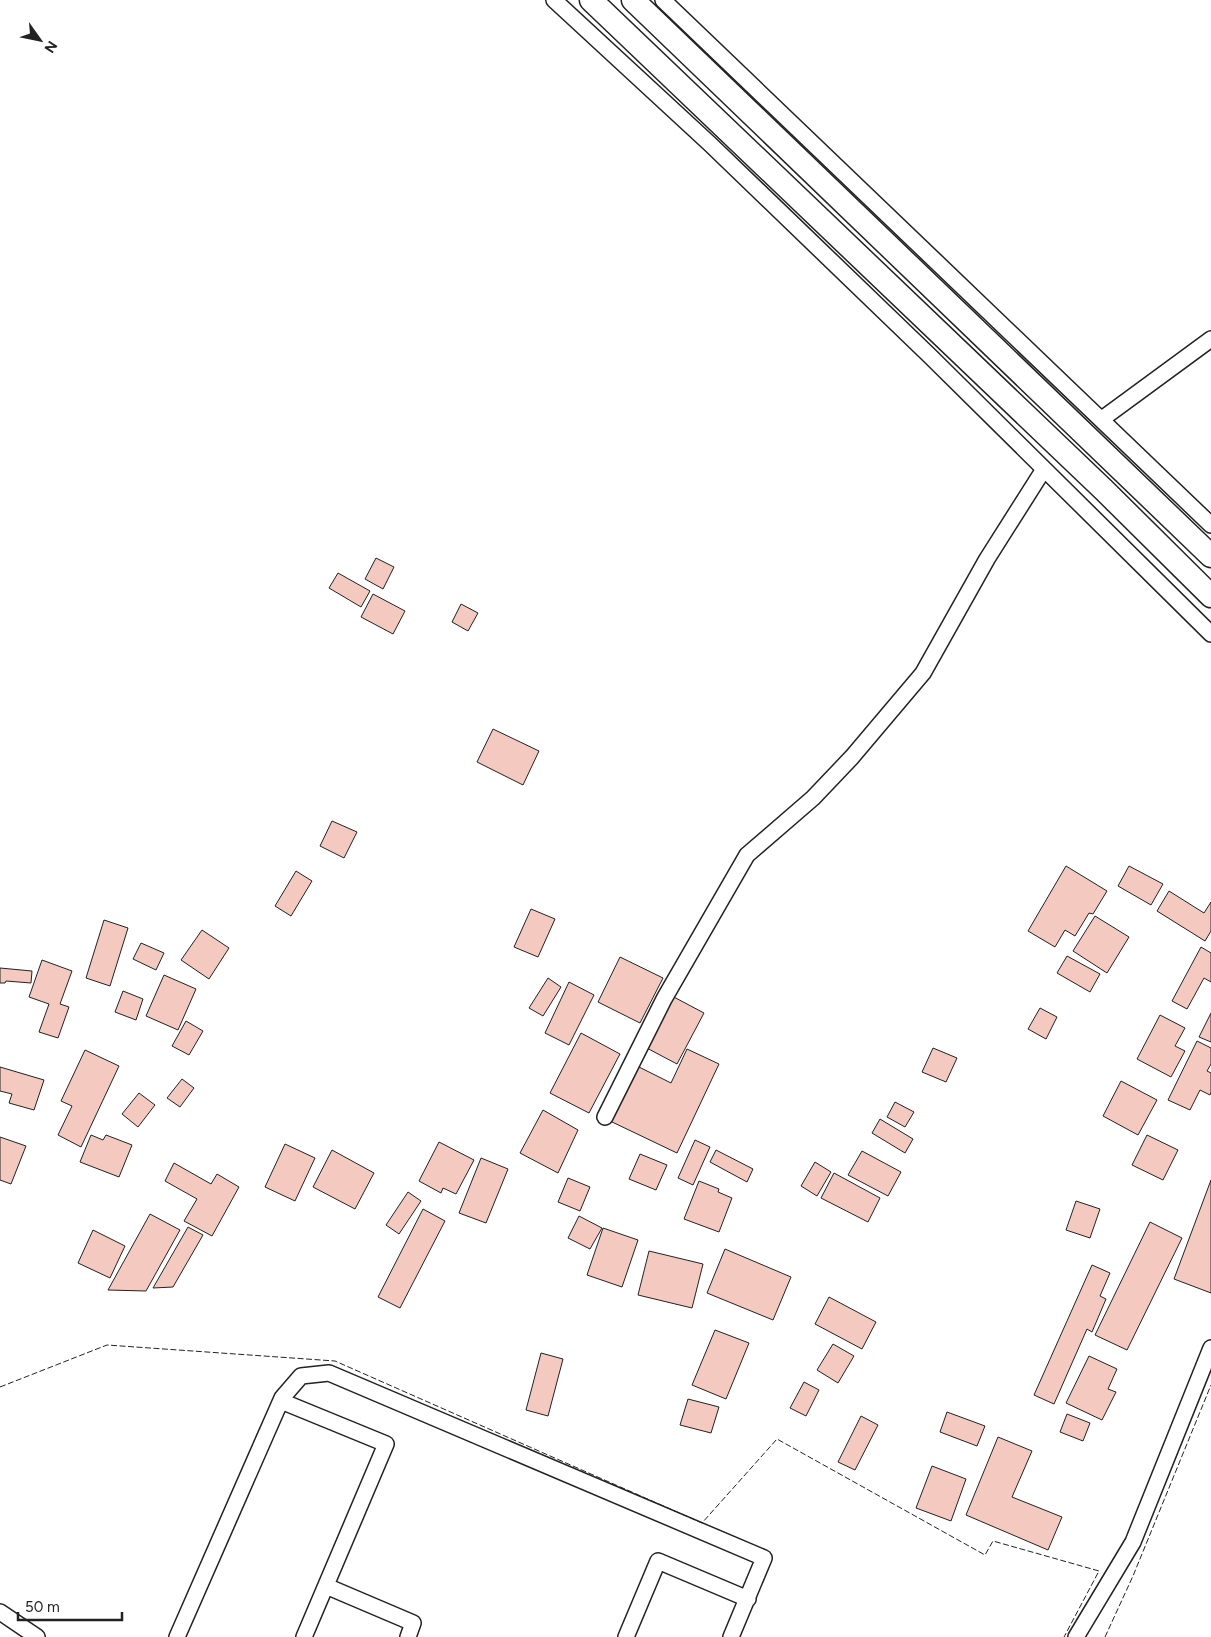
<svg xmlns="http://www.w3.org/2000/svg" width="1211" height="1637" font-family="Figtree,sans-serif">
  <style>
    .building { fill: #f3c9c0; stroke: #222 }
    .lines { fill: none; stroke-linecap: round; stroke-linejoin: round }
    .minor-casing { stroke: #222; stroke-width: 18 }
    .highway-casing { stroke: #222; stroke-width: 25 }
    .minor { stroke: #fff; stroke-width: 15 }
    .highway { stroke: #fff; stroke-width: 22 }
    .fence { stroke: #222; stroke-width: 1; stroke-dasharray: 6 2.5; stroke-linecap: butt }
  </style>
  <rect width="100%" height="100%" fill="#fff"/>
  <path class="building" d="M376,558l18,9 -11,22 -18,-10z
    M338,573l32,18 -9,16 -32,-19z
    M373,594l32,17 -12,23 -32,-17z
    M461,604l17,9 -10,18 -16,-9z
    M493,729l46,22 -16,34 -46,-23z
    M332,821l25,11 -13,26 -24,-12z
    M1066,866l41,25 -14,23 -4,-1 -14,23 -10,-6 -10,17 -27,-16z
    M1129,866l34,18 -12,21 -33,-19z
    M296,871l16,10 -21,35 -16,-10z
    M1169,891l35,22 7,-11v29l-6,10 -48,-30z
    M531,909l24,10 -17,38 -24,-10z
    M1095,916l34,21 -22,36 -34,-22z
    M104,920l24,8 -18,58 -24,-8z
    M202,930l27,18 -20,31 -28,-19z
    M141,943l23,10 -8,17 -23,-11z
    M1201,947l10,6v29l-7,-4 -17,31 -15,-8z
    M1067,956l33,18 -10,18 -33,-19z
    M620,957l43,21 -23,45 -42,-21z
    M42,960l30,11 -12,33 9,3 -11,31 -19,-6 10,-28 -20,-7z
    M0,968l32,3 -1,12 -25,-2 -1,2h-5z
    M164,975l32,14 -18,41 -32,-14z
    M548,978l13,9 -18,29 -14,-8z
    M569,982l25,13 -25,50 -24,-12z
    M123,991l20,8 -7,21 -21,-8z
    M670,995l34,18 -27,51 -34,-18z
    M1040,1008l17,9 -11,22 -18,-10z
    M1211,1013v29l-12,-5z
    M1160,1015l25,13 -10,18 10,5 -14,26 -34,-18z
    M186,1021l17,10 -14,24 -17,-9z
    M581,1033l39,21 -31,59 -39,-20z
    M1197,1041l14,7v16l-4,7 4,2v19l-1,3 -10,-5 -10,20 -22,-10z
    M933,1048l24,10 -11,24 -24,-10z
    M687,1049l32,15 -42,89 -67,-32 27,-55 34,17z
    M85,1050l34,16 -38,81 -23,-12 14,-29 -11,-5z
    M0,1067l44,13 -10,30 -25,-7 3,-9 -12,-3z
    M182,1079l12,9 -14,19 -13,-9z
    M1121,1081l36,19 -19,35 -35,-19z
    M139,1093l16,12 -17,22 -16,-13z
    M895,1102l19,10 -9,15 -18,-10z
    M543,1110l35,20 -20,43 -38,-20z
    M880,1119l33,20 -8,14 -33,-20z
    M91,1135l12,5 3,-5 26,10 -13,32 -39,-15z
    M1147,1135l31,15 -15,30 -31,-15z
    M0,1137l26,9 -15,38 -11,-4z
    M695,1140l15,7 -17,38 -15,-7z
    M439,1142l35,18 -18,34 -13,-6 -2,5 -22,-12z
    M285,1144l30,14 -20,43 -30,-14z
    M332,1150l42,23 -19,36 -42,-22z
    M716,1150l37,19 -6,13 -37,-20z
    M862,1151l39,21 -13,24 -40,-21z
    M640,1154l27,11 -11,25 -27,-11z
    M481,1158l27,11 -22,54 -27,-10z
    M815,1162l16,10 -14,24 -16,-10z
    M174,1163l37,21 6,-10 22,13 -27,49 -28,-15 13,-22 -32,-18z
    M834,1173l46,25 -12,24 -47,-24z
    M568,1178l22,9 -10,24 -22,-9z
    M1211,1180v113l-37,-14z
    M699,1181l20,8 -1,3 14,6 -13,34 -35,-13z
    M408,1192l13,9 -22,33 -13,-9z
    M1076,1201l24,8 -10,29 -24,-8z
    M423,1209l22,12 -45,87 -22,-11z
    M150,1214l30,16 -34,61 -38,-1z
    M579,1216l23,12 -12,21 -22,-11z
    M1150,1222l32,16 -55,112 -32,-15z
    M188,1227l15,8 -30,52 -20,1z
    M603,1228l35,12 -16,47 -35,-12z
    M93,1230l32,16 -15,32 -32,-15z
    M725,1249l66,28 -18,43 -66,-27z
    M649,1251l54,13 -11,44 -54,-13z
    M1092,1265l18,8 -10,23 6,3 -14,33 -5,-3 -33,75 -20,-9z
    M829,1297l47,25 -14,27 -47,-25z
    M715,1330l34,13 -23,56 -34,-14z
    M833,1344l21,12 -16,27 -21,-13z
    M541,1353l22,6 -15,57 -22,-6z
    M1089,1356l28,13 -9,20 8,3 -14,28 -36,-17z
    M804,1382l15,8 -13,26 -16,-8z
    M688,1399l31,8 -8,26 -31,-8z
    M947,1412l38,14 -8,20 -37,-14z
    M1067,1414l23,9 -7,18 -23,-9z
    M861,1416l17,9 -23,45 -17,-8z
    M998,1437l34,14 -20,46 50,20 -14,33 -82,-35z
    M932,1466l34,13 -15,42 -35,-13z"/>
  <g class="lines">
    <g class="minor-casing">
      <path id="minor" d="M554,0l156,144 221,213 280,277
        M663,0l548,525
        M1102,419l109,-80
        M605,1117l59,-118 83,-144 66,-57 39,-41 71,-84 64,-114 57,-90
        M281,1401l105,43 -82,193
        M326,1586l87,37 -5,14
        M0,1612l37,25
        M177,1637l105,-239 19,-22 28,-3 435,185 -33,79
        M626,1637l32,-76 90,38
        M1076,1637l57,-95 78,-194"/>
    </g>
    <g class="highway-casing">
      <path id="highway" d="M591,0l513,490 107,106
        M633,0l578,556"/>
    </g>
    <use href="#minor" class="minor"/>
    <use href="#highway" class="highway"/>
    <path class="fence" d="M0,1387l107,-42 228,16 367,162 75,-84 208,116 8,-14 106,30 -35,66
      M1105,1637l28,-61 78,-191"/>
  </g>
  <g transform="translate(40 40) rotate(123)" stroke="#ffffff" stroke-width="4" paint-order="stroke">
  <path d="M0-4L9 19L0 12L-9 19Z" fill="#222222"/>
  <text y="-8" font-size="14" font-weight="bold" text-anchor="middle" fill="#222222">N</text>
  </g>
  <path d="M18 1612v8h104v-8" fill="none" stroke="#222222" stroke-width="2.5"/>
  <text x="25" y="1612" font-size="15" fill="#222222" stroke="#ffffff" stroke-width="4" paint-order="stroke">50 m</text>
</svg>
